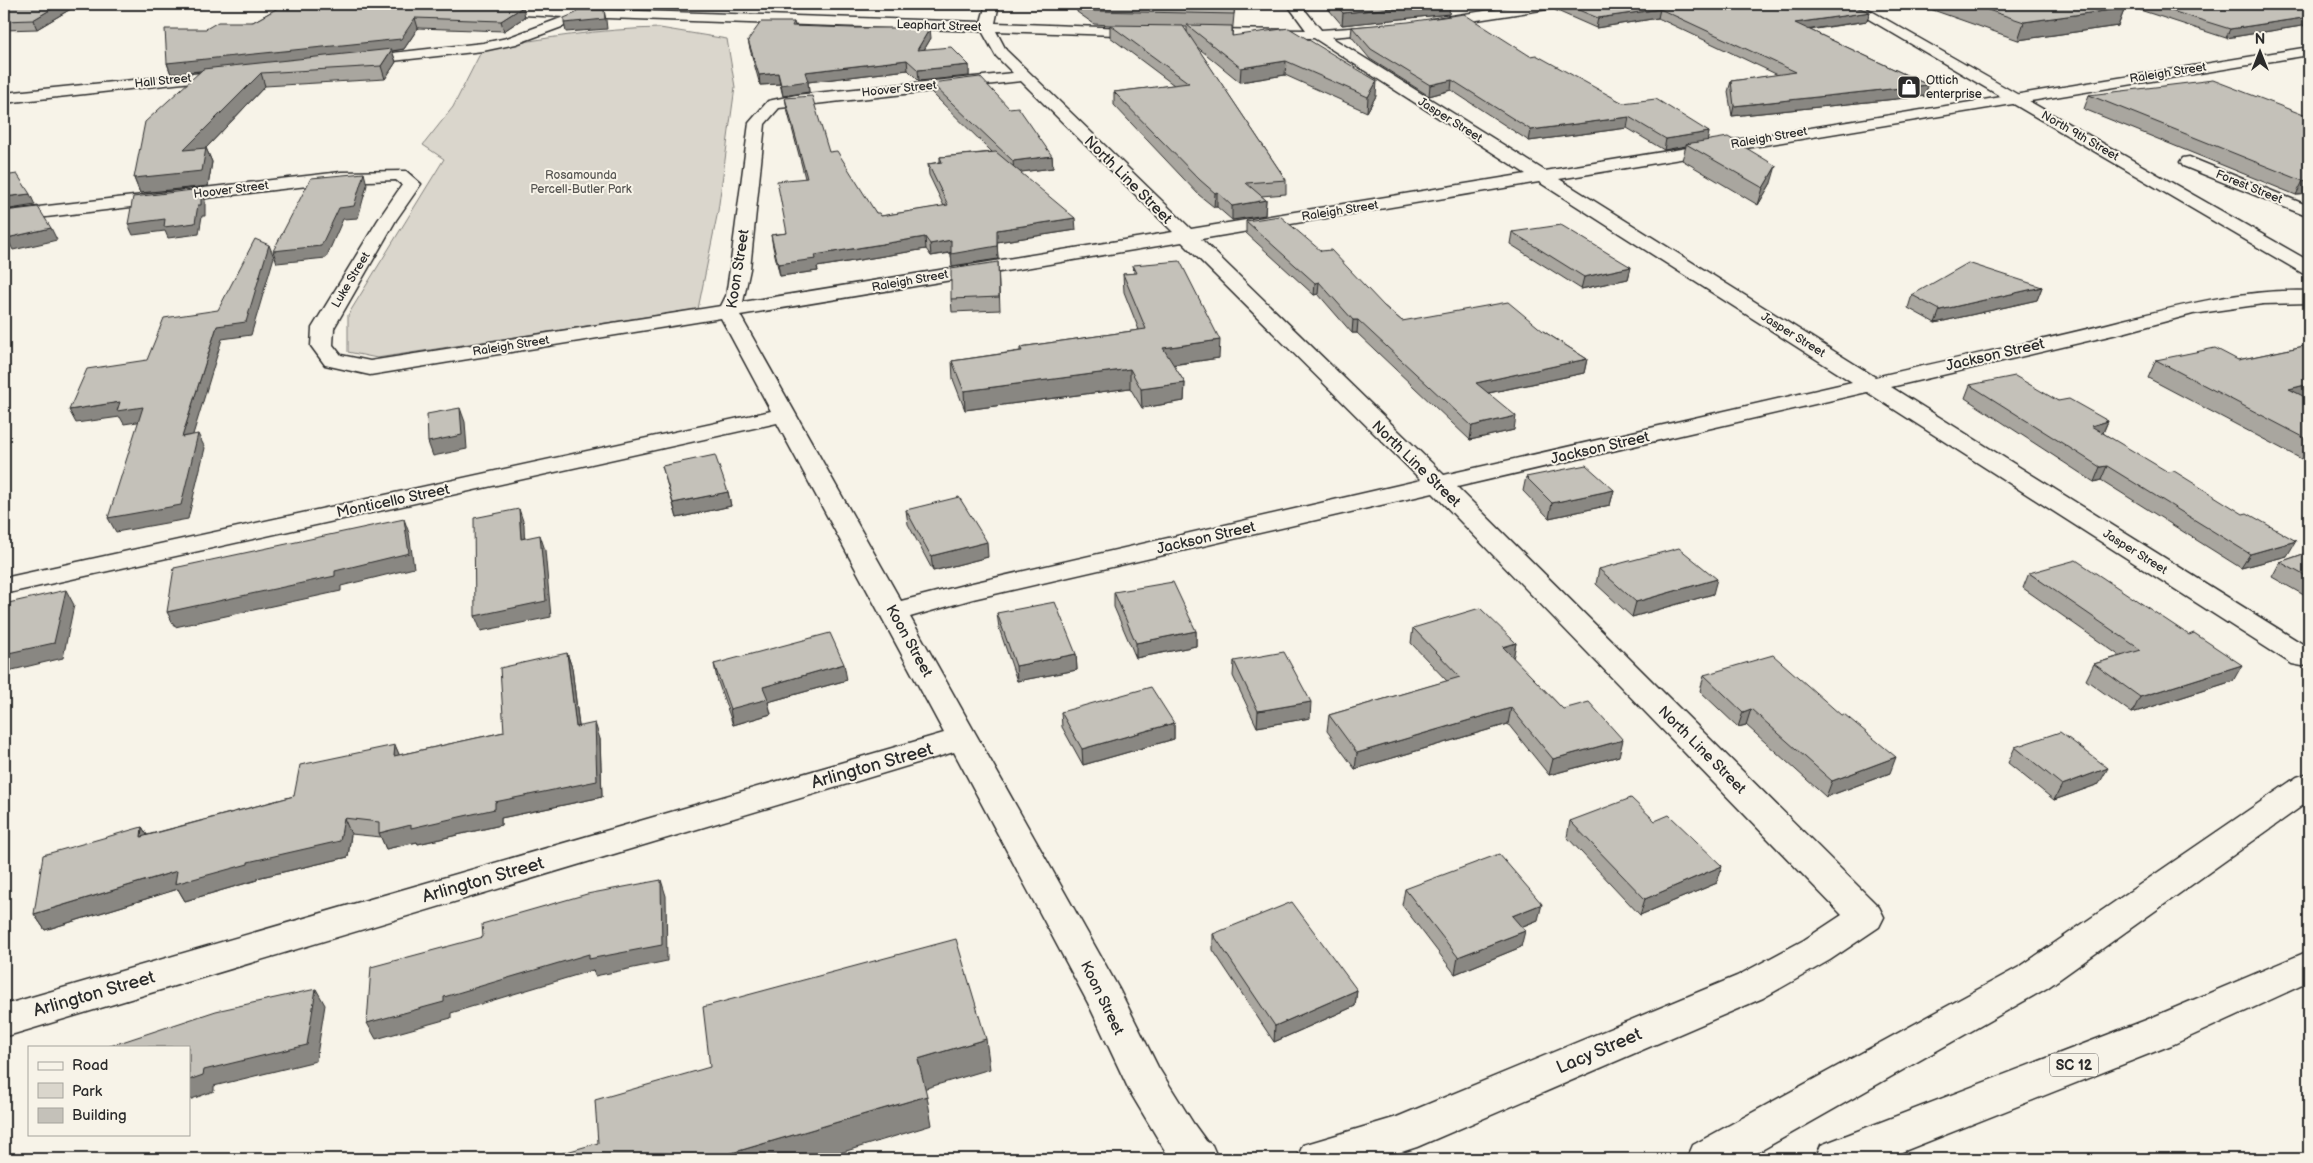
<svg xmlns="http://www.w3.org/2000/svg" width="2313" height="1163" font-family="'Balsamiq Sans',sans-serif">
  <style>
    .green { fill: #dad6cc; stroke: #82807c }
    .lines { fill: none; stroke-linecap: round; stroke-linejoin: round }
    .minor-casing { stroke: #2b2b2b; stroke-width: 3 }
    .tertiary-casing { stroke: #2b2b2b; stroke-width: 3 }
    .trunk-casing { stroke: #2b2b2b; stroke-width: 3 }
    .minor { fill: #f7f3e8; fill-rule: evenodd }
    .tertiary { fill: #f7f3e8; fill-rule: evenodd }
    .trunk { fill: #f7f3e8; fill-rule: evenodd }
    .wall { fill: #a9a69f; stroke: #2b2b2b; fill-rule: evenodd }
    .shaded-wall { fill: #898782; stroke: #2b2b2b }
    .building { fill: #c4c1b9; stroke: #2b2b2b }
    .labels { text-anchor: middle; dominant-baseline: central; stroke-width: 4; stroke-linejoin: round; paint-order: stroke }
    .far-street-label { font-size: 12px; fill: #2b2b2b; stroke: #f7f3e8 }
    .far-poi-label { font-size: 12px; fill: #2b2b2b; stroke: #f7f3e8; text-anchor: start }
    .far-park-label { font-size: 12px; fill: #575653; stroke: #f7f3e8 }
    .shield { fill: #f7f3e8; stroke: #686764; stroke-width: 1 }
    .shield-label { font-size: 14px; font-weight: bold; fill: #2b2b2b }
    .street-label { font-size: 15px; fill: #2b2b2b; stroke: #f7f3e8 }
    .near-street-label { font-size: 18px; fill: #2b2b2b; stroke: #f7f3e8 }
  </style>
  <rect width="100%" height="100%" fill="#f7f3e8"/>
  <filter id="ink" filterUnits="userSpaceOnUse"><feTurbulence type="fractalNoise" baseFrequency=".02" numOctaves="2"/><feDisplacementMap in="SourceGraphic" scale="10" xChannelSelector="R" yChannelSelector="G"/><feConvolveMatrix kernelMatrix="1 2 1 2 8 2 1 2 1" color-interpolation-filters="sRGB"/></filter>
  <g filter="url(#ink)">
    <path class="green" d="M660,28l67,11 8,48 -17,124 -20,98 -321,49 -29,-6v-37l96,-156 -21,-14 30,-38 29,-57c58,-12 118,-21 178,-22z"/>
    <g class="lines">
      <g class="minor-casing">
        <path id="minor" d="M986,4h13l-4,19 157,6 2,3 -7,4 -151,-5 10,19 185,179 335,-55 -212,-136 -119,-1 -7,-4 7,-4 111,1 -19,-26h13l21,26 73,-5 2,3 -2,3 -5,1 -58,5 214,134 764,-124v8l-750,124 316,198c81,-19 163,-35 244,-56 64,-16 124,-32 190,-30v12l-46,1 -70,10 -67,18 -235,55 418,261v17l-7,1 -10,-2 -425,-272 -410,95 422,420 5,10 -5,10 -49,33 -67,38 -346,149 -37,12h-83l6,-14 94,-28 340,-141 67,-36 38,-25 -409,-422 -460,106 -63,18 209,372 39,78 35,56 13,18 6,4 6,14h-48l-40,-67 -42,-89 -134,-251 -950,285v-32l940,-272 -167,-310 -773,171v-16l767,-167 -50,-93 -351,57 -45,-10 -14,-19 1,-18 66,-108 24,-35 -6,-5 -55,2 -337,40v-11l337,-39 65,-1 15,13 -25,36 -62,108 -1,17 8,10 29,6 351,-55 5,-10 4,-27 19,-146 19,-22 28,-6 217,-22 -17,-17 -14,-25 -403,-14 -1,4 -62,23 -33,7 -127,14 -7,-4 7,-4 127,-14 24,-5 57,-21 -84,-4 -2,-3 2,-3 5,-1 496,16zM1021,81l152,151 -430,70 7,-33 15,-145 14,-16zM1539,182l313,200 -408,93 -243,-236zM1182,242l239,238 -453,104 -67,17 -161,-286z
          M1530,4h31l-7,4 -122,19 -7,-4 7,-4z
          M232,70l7,4 -2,3 -233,26v-10z
          M2189,157l120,49v11l-126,-51 -3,-4 3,-4z"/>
      </g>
      <g class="tertiary-casing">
        <path id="tertiary" d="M1843,4h16l450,257v14l-7,-2z"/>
      </g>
      <g class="trunk-casing">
        <path id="trunk" d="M2309,773v28l-262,187 -301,171h-59l6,-14 328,-179 276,-189z
          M2309,951v31l-135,62 -290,115h-69l6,-14 325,-125z"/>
      </g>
      <use href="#minor" class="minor"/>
      <use href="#tertiary" class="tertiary"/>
      <use href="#trunk" class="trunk"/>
    </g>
    <path class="wall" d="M4,4h75l-42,25 -33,1z
      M285,4l240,13 -21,14 -86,-3 -14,21 -12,2 4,11 -11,17 -120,7 -59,62 6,14 -4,24 -68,7 -6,-15 67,-107 -30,3 -4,-11 39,-34 47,-7z
      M472,4h75l-4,2z
      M565,4h145l-3,3h-141z
      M1077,4h158l-3,32 144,60 -9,16 -82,-37 -45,7 -44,-36 90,134v14l-25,2 5,4 -1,15 -33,5 -15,-13h-3l-15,-12 -85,-90v-13l60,-7 -64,-48v-12l-16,-1 -17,-12zM1183,27h4v5z
      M1324,4h126l-1,10 -107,11z
      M1556,4h292l22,8 -3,9 -57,9 118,55 -3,11 -193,20 -4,-24 3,-11 47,-6 -120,-57 -62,10 -41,-18z
      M1916,4h202l7,4 -7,18 -100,14z
      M2143,4h166v19l-1,2 -82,13 -86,-28z
      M794,22l1,4 136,12 -7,12 45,15v11l-50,5 -11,-11 -100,12 1,10 -26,4 -3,-12 -20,1 -10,-36 -2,-9z
      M1352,27l178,29 93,47 86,29 -2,9 64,42 -13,22 -76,-45 4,-14 -22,4 -37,-22 -98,13 -78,-51 -22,6 -59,-37 -19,-23z
      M931,83l121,73 1,12 -33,4 56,58 -79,12 1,17 -46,7 -1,-13 -20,3 -5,-7 -109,18 1,4 -38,5 -7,-29 -2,-12 16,-2 18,-55 -18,-69 -2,-11 44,54 47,61 5,3 63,-10 -15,-31 -1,-11 12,-2v-5l52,-5 -60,-59z
      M2089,95l220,22v77l-13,1 -212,-86z
      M1246,221l138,85 18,15 141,10 44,28 -3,14 -95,20 25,37 -44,10 -113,-107h-5l-34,-39 -4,1 -68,-62z
      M1512,232l119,35 -3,12 -47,10 -71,-45z
      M998,262l2,48 -48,2 -1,-13z
      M1133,265l86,93 -46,7 12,18 -1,18 -42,7 -12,-20 -165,22 -12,-31 -1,-18 68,-10v-4l119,-17 -15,-38 -1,-18h11z
      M2042,287l-5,13 -102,23 -27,-15 4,-13z
      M2309,345v118l-161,-85 8,-18h82z
      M1970,385l88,16 50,20 -5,12 184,123 -46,12 -140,-88 -7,2 -129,-84z
      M662,466l66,26 3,14 -54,12z
      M1526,477l88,13 -4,15 -61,13 -26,-27z
      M906,510l82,47 -55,14 -25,-47z
      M2309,552v46l-37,-21 8,-15z
      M1599,569l114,25 -81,23 -36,-33z
      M2029,573l204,108 -101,32 -46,-33 8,-16 26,-8 -97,-68z
      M1114,592l82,39v15l-60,12 -22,-51z
      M997,613l79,41 1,16 -60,11 -18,-53z
      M1413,628l103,15 -3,15 50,51 56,47 -70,19 -41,-51 -153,45 -28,-38 2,-16 118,-34 -36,-38z
      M567,653l5,15 7,58 21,13 2,58 -101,21v7l-83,19 -1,-2 -31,7 -5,-12 -30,-3 -3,23 -91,21v2l-72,21 -7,-12 -133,41 -11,-16 108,-87 5,8 147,-39 101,-51 4,10 105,-23z
      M1234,661l76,57 -53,9 -24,-51z
      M714,664l133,16 -79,22 3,12 -38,11 -16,-46z
      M1704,675l186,98 -64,24 -80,-72 -8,2 -38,-36z
      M1061,712l113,11v16l-91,26 -21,-38z
      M2015,747l84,37 -45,16 -46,-37z
      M1570,821h85l62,62 -77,32 -73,-78z
      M1405,889l133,31 -17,7v20l-66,27 -53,-69z
      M1213,934l144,56 -2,16 -81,36 -61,-92z"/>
    <path class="shaded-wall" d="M60,4h19l-42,25 -4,-9z
      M1432,4h18l-1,10 -107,11 1,-12z
      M523,7l2,10 -21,14 -3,-10z
      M2125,8l-7,18 -100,14 6,-18z
      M1660,9l-2,9 -62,10 2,-10z
      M604,10l2,10 1,9 -41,3 -2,-9z
      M1870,12l-3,9 -75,11 3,-9z
      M2309,17v6l-1,2 -82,13 4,-9z
      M415,18l3,10 -14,21 -12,2 4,11 -11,17 -4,-13 10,-15 -220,23 -4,-11z
      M930,28l1,10 -13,22 -1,-10z
      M907,60l1,10 -100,12 1,10 -26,4 -2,-11 24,-13z
      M1286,61l-1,14 -45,7 1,-14z
      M969,65v11l-50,5 -1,-11z
      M261,73l4,13 -59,62 6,14 -4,24 -68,7 -6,-15 50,-28z
      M778,73l2,11 -20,1 -1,-10z
      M1452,80l-1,10 -22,6 1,-11z
      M1377,81l-1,15 -9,16 1,-15z
      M1928,85l-3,11 -193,20 2,-10z
      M1629,117l-2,11 -98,13 2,-11z
      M1709,132l-2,11 -21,1v2l-22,4 2,-11z
      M1052,156l1,12 -39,5 -1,-12z
      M1776,166l-5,17 -13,22 5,-17z
      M364,173l3,12 -9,33 -15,1 -17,39 -49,5 -4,-12 66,-43z
      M2309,180v14l-13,1 7,-14z
      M201,189l4,11v16h-3l-3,18 -31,4 -3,-7 -32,4 -5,-11z
      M1217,192v15h-3l1,-14z
      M30,194l5,11 -31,5v-13z
      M1266,200l-1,15 -33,5v-14z
      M1075,218l1,12 -79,12 1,17 -46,7 -1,-12 46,-24z
      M51,228l6,12 -44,10 -6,-12z
      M925,237l1,12 -109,18 1,4 -38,5 -2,-12 37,-9z
      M951,240l2,12 -22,4 -1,-12z
      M269,245l5,12 -23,78 -29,4 -34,112 -6,-14 35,-111z
      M1631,267l-3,12 -47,10 3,-12z
      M1319,282l-1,12 -4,1 1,-12z
      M2042,287l-5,13 -102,23 5,-13z
      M1353,320h5l-1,13h-5z
      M1220,340l-1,18 -56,8v-18z
      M1587,359l-3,14 -110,23 2,-13z
      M1130,369v19l-165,22 -1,-19z
      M1185,383l-1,18 -42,7 -1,-19z
      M2309,384v16l-20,-11z
      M120,402l23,5 7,13 -26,4 -4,-7 -44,6 -7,-13z
      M460,408l5,14 2,27 -34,7 -5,-14z
      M1516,416l-2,14 -44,10 2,-14z
      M2108,421l-6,14 -11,-9z
      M198,434l7,14 -17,71 -72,13 -8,-14z
      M2107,466l-6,14 -7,2 6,-15z
      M1614,490l-4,15 -61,13 3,-15z
      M728,492l3,14 -54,12 -4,-15z
      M519,509l5,15 1,30 -4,-15z
      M404,519l5,14 5,35 -73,18v5l-166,36 -8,-15 168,-41z
      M540,535l5,15 6,67 -70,14 -6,-15z
      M2296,541l-9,15 -46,12 9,-14z
      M987,542l1,15 -55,14 -2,-15z
      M1717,579l-4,15 -81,23 4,-15z
      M66,590l8,15 -11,53 -59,14v-18z
      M1196,631v15l-60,12v-15z
      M1516,643l-3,16 -10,-12z
      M567,653l5,15 9,75 -5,-16z
      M1076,654l1,16 -60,11 -1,-15z
      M844,664l3,16 -79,22 3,12 -38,11 -3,-16 33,-22z
      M2242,665l-9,16 -101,32 8,-16z
      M1311,702l-1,16 -53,9 1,-16z
      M1511,708l-3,16 -153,45 2,-16z
      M1751,709l-5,16 -8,2 5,-15z
      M595,723l5,16 2,58 -101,21v7l-83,19 -1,-2 -31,7 -7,-16 116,-31z
      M1174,723v16l-91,26 -1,-16z
      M1623,740l-4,16 -70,19 4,-16z
      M395,745l7,16 -8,-5z
      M1896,757l-6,16 -64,24 6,-16z
      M2108,768l-9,16 -45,16 8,-15z
      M344,818l7,16 -3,23 -91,21v2l-72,21 -7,-12 -133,41 -11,-16 143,-43 71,-9z
      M142,827l10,16 -11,-6z
      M1722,866l-5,17 -77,32 5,-16z
      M661,880l5,16 1,65 -72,15 -2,-6 -142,43v5l-75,21 -9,-16 77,-26z
      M1542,904l-4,16 -30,12 4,-16z
      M1525,931l-4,16 -66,27 3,-17z
      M316,989l9,16 -9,56 -102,25v5l-25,9v-20z
      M1357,990l-2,16 -81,36 1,-16z
      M986,1039l4,30 -67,20 -5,-30z
      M927,1096l5,29 -112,34h-109z"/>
    <path class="building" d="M4,4h56l-27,16 -29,1z
      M285,4h141l97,3 -22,14 -86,-3 -14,21 -234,24 -2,-34h41l12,-7h35z
      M1084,4h151l-1,10 -140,-3z
      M1335,4h97l-89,9z
      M1564,4h284l22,8 -75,11 133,62 -194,21 -3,-25 65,-9 -136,-63 -62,9z
      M1970,4h148l7,4 -101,14z
      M2149,4h160v13l-79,12z
      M578,10h26l1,9 -41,4v-5l12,-5z
      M1464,14l66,42 6,-1 87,48 33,-4 53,33 -43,7 -37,-22 -98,13 -79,-50 -22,5 -59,-36 -19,-22 56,-5z
      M761,22h33l-2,4 62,2h76l-13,22 34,-3 18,18 -51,5 -11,-10 -102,12 3,9 -27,4 -3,-12 -19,2 -11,-35z
      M1110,25l73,1 103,154 -40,3 20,17 -34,6 -15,-14 -2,1 -15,-13 -86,-88 75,-9z
      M1187,25l45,1v10l57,-8 88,53 -9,16 -82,-36 -45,7z
      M392,49l-11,17 -120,7 -77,77 22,-2 -4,23 -68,7 11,-56 58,-53z
      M980,77l29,31 9,-1 34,49 -39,5 -82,-78z
      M2213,80l96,37v63l-6,1 -214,-86z
      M812,96l17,56 8,-1 39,62h3l2,3 67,-11 -20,-41 14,-2 -2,-5 56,-5 79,66 -78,12v16l-46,8v-14l-21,4 -5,-7 -110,18 1,4 -38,5 -7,-29 16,-2 -10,-52 30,-3 -22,-80z
      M1728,137l48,29 -13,22 -77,-44z
      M364,173l-10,33 -15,2 -18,38 -48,5 38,-73z
      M17,174l13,20 -26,3v-21z
      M201,189v16h-3l-3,18 -31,4 1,-8 -37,5 5,-27z
      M38,207l13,21 -44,10 -3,-7v-20z
      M1280,216l41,35 10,-1 53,56 18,15 106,-19 35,29 44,28 -111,24 40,33 -44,10 -114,-106h-5l-34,-38 -4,1 -69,-62z
      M1561,225l70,42 -47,10 -72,-45z
      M255,239l14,6 -23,77 -29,4 -35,111 16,-3 -17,71 -73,13 35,-111 -26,4 3,-9 -51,8 18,-41 60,-9 17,-42 54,-8z
      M1180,261l40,79 -57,8 22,35 -44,6 -11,-20 -166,22 -12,-30 70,-10 -2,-4 126,-18 -23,-55 14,-1 -4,-8z
      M998,262l1,35 -48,2v-30z
      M1968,263l74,24 -102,23 -28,-15z
      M2309,345v39l-20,5 20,10v41l-153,-80 59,-12 23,12z
      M2015,376l43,25 11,-2 39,22 -17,5 77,46 6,-1 69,43 4,-1 49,28 -46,13 -143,-88 -7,1 -130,-82z
      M460,408l2,27 -34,7 -1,-28z
      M715,455l13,37 -55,11 -11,-37z
      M1586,465l28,25 -62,13 -26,-26z
      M959,497l28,45 -56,14 -25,-46z
      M519,509l2,30 19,-4 6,66 -71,15 -1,-98z
      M404,519l5,34 -74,18v5l-168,36 7,-44z
      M1679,548l38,31 -81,23 -37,-33z
      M2309,552v26l-29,-16z
      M2076,560l113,75 5,-2 48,32 -102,32 -46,-33 47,-14 -112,-77z
      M1173,582l23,49 -60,12 -22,-51z
      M66,590l-12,53 -50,11v-50z
      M1055,602l21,52 -60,12 -19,-53z
      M1480,608l36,35 -13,4 60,62 26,-7 34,38 -70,19 -42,-51 -154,45 -28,-38 131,-38 -47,-49z
      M830,633l14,31 -81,23 5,12 -38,10 -16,-45z
      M1284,652l27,50 -53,9 -24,-50z
      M567,653l9,74 19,-4 2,58 -102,21v7l-84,19v-3l-32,8v-11l-35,-4 -4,23 -92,21v2l-73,20 2,-13 -143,43 9,-59 99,-28 -1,10 153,-41 6,-31 95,-20 -1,11 110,-24 -4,-64z
      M1773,655l68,60 3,-1 52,43 -64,24 -81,-72 -8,3 -39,-37z
      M1151,687l23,36 -92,26 -21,-37z
      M2060,732l48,36 -46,17 -47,-38z
      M1631,798l24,23 14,-6 53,51 -77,33 -75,-78z
      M1499,854l43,50 -30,12 13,15 -67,26 -53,-68z
      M661,880l1,65 -73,14v-5l-145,43v5l-77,21 4,-56 112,-30 -1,-13 105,-30z
      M1292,902l65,88 -82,36 -62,-92z
      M956,939l30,100 -68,20 9,37 -216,63h-162v-2l49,-14 -3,-43 115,-33 -7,-60z
      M316,989l-9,56 -103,25 -1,5 -14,5v-33h-82l109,-36z"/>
  </g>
  <defs>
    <g id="shop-square" transform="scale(1.25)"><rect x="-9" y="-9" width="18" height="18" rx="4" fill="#2b2b2b" stroke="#f7f3e8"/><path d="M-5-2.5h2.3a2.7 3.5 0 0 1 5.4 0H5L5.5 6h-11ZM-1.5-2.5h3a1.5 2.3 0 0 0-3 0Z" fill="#fff"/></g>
  </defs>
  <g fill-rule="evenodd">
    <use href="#shop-square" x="1909" y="87"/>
  </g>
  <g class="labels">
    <g class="far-street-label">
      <text transform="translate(939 26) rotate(2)">Leaphart Street</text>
      <text transform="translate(2168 73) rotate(-9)">Raleigh Street</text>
      <text transform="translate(163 81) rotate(-6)">Hall Street</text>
      <text transform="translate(899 89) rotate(-6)">Hoover Street</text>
      <text transform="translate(1450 120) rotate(32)">Jasper Street</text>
      <text transform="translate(2080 136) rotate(30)">North 9th Street</text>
      <text transform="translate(1769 138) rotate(-10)">Raleigh Street</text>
      <text transform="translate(2249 187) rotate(22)">Forest Street</text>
      <text transform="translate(231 190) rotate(-7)">Hoover Street</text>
      <text transform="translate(1340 211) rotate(-9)">Raleigh Street</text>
      <text transform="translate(351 280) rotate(-59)">Luke Street</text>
      <text transform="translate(910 281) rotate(-10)">Raleigh Street</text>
      <text transform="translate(1793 335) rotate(32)">Jasper Street</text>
      <text transform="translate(511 346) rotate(-9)">Raleigh Street</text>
      <text transform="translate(2135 552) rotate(32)">Jasper Street</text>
    </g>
    <g class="far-poi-label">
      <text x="1926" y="80">Ottich<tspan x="1926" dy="14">enterprise</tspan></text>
    </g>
    <g class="far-park-label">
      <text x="581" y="175">Rosamounda<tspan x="581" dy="14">Percell-Butler Park</tspan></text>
    </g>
    <rect class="shield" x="2050" y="1053.5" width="48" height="23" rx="4"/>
    <g class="shield-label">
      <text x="2074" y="1065">SC 12</text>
    </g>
    <g class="street-label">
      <text transform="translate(1128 180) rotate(45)">North Line Street</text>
      <text transform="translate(738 269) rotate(-81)">Koon Street</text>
      <text transform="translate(1995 355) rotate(-13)">Jackson Street</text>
      <text transform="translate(1600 448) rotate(-13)">Jackson Street</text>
      <text transform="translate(1416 464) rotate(44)">North Line Street</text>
      <text transform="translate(393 501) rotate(-12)">Monticello Street</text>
      <text transform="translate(1206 538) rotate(-13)">Jackson Street</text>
      <text transform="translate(909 641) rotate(61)">Koon Street</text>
      <text transform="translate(1702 750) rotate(45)">North Line Street</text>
      <text transform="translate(1102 998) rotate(64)">Koon Street</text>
    </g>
    <g class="near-street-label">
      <text transform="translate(872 766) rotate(-16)">Arlington Street</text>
      <text transform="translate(483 880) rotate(-16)">Arlington Street</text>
      <text transform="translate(94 994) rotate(-16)">Arlington Street</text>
      <text transform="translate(1599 1051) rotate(-23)">Lacy Street</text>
    </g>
  </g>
  <rect width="2313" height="1163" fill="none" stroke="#f7f3e8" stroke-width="20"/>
  <rect x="10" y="10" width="2293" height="1143" fill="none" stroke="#2b2b2b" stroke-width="2" filter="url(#ink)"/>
  <rect x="28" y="1046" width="162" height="90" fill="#f7f3e8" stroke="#a5a39c"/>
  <rect x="38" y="1062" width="25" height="8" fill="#f7f3e8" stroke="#a5a39c"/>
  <text x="72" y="1070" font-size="15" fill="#2b2b2b">Road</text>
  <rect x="38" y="1083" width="25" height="15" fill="#dad6cc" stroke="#a5a39c"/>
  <text x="72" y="1096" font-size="15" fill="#2b2b2b">Park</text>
  <rect x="38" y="1108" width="25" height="15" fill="#c4c1b9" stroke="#a5a39c"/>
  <text x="72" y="1120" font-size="15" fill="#2b2b2b">Building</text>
  <g transform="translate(2260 52)" stroke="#f7f3e8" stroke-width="4" paint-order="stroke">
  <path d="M0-4L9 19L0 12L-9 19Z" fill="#2b2b2b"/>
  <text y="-8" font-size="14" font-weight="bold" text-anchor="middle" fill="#2b2b2b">N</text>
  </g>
</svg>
